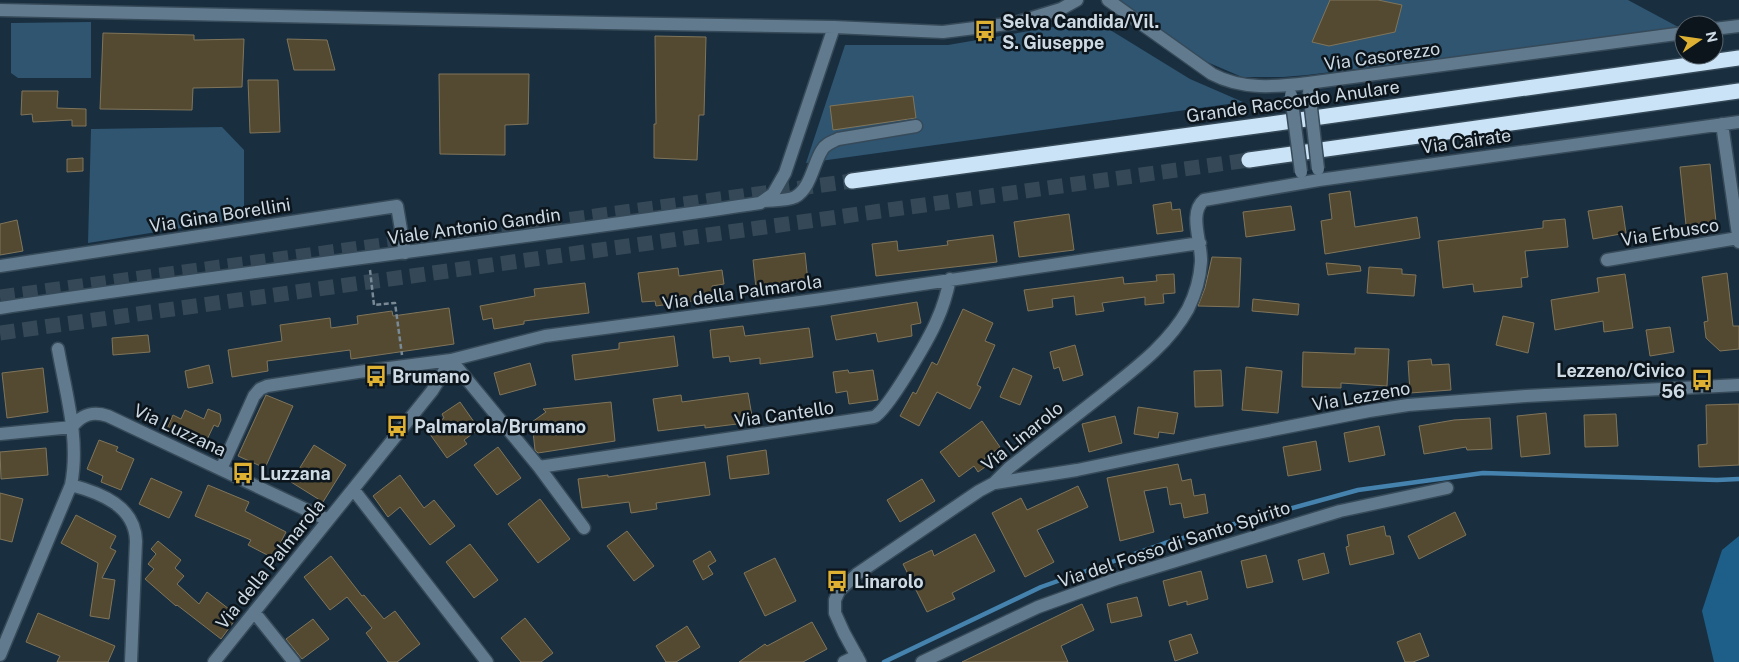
<svg xmlns="http://www.w3.org/2000/svg" width="1739" height="662" font-family="'Public Sans',sans-serif">
  <style>
    .green { fill: #2f5571 }
    .forest { fill: #1e5f89 }
    .lines { fill: none; stroke-linecap: round; stroke-linejoin: round }
    .stream { stroke: #4583ae; stroke-width: 4.5 }
    .building { fill: #544a32; stroke: #80755b }
    .highway-tunnel { stroke: #344857; stroke-width: 15; stroke-dasharray: 15 8; stroke-linecap: butt }
    .minor-casing { stroke: #364a59; stroke-width: 15 }
    .highway-casing { stroke: #364a59; stroke-width: 18 }
    .path { stroke: #798996; stroke-width: 2.5; stroke-dasharray: 5 2.5; stroke-linecap: butt }
    .minor { stroke: #617a8d; stroke-width: 12 }
    .highway { stroke: #cae3f6; stroke-width: 15 }
    .minor-bridge-casing { stroke: #364a59; stroke-width: 15; stroke-linecap: butt }
    .minor-bridge { stroke: #617a8d; stroke-width: 12 }
    .labels { text-anchor: middle; dominant-baseline: central; stroke-width: 5; stroke-linejoin: round; paint-order: stroke }
    .poi-label { font-size: 18px; font-weight: bold; fill: #cddae4; stroke: #0c151c; text-anchor: start }
    .street-label { font-size: 18px; fill: #cddae4; stroke: #0c151c }
  </style>
  <rect width="100%" height="100%" fill="#192e3e"/>
  <path class="green" d="M1116,0h512l54,29 -375,46 -24,2h-41l-35,-15z
    M1094,20l96,59 53,23 -437,61 39,-118h103z
    M91,22v56h-73l-7,-5v-50z
    M222,127l22,23v68l-156,25 3,-114z"/>
  <path class="forest" d="M1739,536v126h-25l-12,-51 20,-61z"/>
  <g class="lines">
    <path class="stream" d="M884,662l157,-75 124,-44 193,-53 125,-17 234,7 22,-1"/>
  </g>
  <path class="building" d="M1330,0h48l24,5 -7,27 -66,14 -17,-4z
    M103,33l91,2v5l50,-1 -2,48 -49,1 -1,22 -92,-1z
    M655,36l51,1 -2,78h-5l-2,45 -43,-2v-34h2z
    M287,39l40,1 8,30h-41z
    M439,74h90l-1,50 -23,1v30l-65,-1z
    M248,80h30l2,52 -30,1z
    M22,91h36l-1,17 29,1v17h-14v-6l-39,2 -1,-8 -11,1z
    M913,96l3,22 -83,12 -3,-24z
    M83,158v13l-16,1v-13z
    M1710,164l6,58 -30,3 -6,-58z
    M1350,191l5,36 62,-10 3,21 -95,16 -4,-33 11,-2 -3,-25z
    M1171,202l1,8 8,-1 3,22 -26,3 -4,-29z
    M1291,206l4,24 -49,7 -3,-25z
    M1622,206l4,27 -33,6 -5,-28z
    M1069,214l5,36 -55,7 -5,-35z
    M1565,219l3,28 -43,4 3,26 -7,1 1,9 -48,5 -1,-8 -30,4 -5,-47 105,-13v-7z
    M17,220l6,31 -23,4v-31z
    M993,235l4,27 -121,14 -4,-32 25,-3 1,10 50,-6 -1,-4z
    M805,253l3,29 -52,6 -3,-28z
    M1212,257l29,1 -2,49 -41,-1 7,-18z
    M1326,263l34,3 1,5 -33,4z
    M1369,267l33,2v5l14,1 -2,21 -47,-3z
    M678,268l1,8 43,-6 2,14 -12,2 2,12 -58,8 -1,-5 -13,1 -4,-29z
    M1727,273l6,53h6v23l-19,2 -14,-13 -2,-16 4,-1 -6,-44z
    M1174,274l1,19 -12,1 1,9 -19,2v-8l-43,6 2,8 -28,4 -2,-19 -22,3 1,8 -25,4 -4,-21 99,-13 1,7 33,-3 -1,-6z
    M1625,274l8,54 -29,4 -1,-11 -48,9 -4,-30 48,-8 -2,-14z
    M585,283l4,30 -65,8v3l-30,5 -2,-11 -9,2 -3,-14 55,-10 -1,-7z
    M1253,299l46,5 -1,11 -46,-4z
    M917,302l4,21 -10,2 1,11 -34,6 -2,-9 -40,7 -5,-24z
    M449,308l5,36 -103,15 -1,-9 -83,11 1,10 -36,6 -4,-27 54,-9 -2,-16 50,-7 1,10 27,-4 -1,-8 35,-5 1,5z
    M963,309l30,14 -8,18 10,4 -18,40 4,2 -11,22 -33,-17 -18,34 -19,-10 13,-24 3,2 16,-32 5,3z
    M1503,316l31,7 -6,30 -32,-8z
    M743,326l2,10 64,-8 4,29 -53,7v-6l-30,4 -1,-6 -16,2 -3,-28z
    M1670,327l4,25 -24,4 -4,-26z
    M148,335l2,17 -37,3 -1,-17z
    M674,336l4,30 -103,14 -3,-25 47,-6v-6z
    M1075,345l8,30 -20,6 -4,-14 -5,2 -4,-17z
    M1355,348l34,1 -2,37 -46,-3v5l-39,-1 1,-35 52,2z
    M1431,359l1,6 17,-1 2,26 -41,3 -2,-32z
    M530,363l6,22 -36,10 -6,-22z
    M209,365l4,18 -25,5 -3,-17z
    M1246,367l36,4 -4,42 -36,-3z
    M43,368l5,44 -41,6 -5,-45z
    M1013,368l19,8 -12,29 -20,-8z
    M848,370l1,3 24,-3 5,30 -29,4 -2,-13 -11,2 -3,-21z
    M1221,370l2,36 -28,1 -1,-36z
    M748,393l5,29 -48,6v-3l-47,6 -5,-32 28,-4 1,7z
    M266,395l27,11 -28,62 -27,-12z
    M460,402l19,27 -15,11 3,4 -20,14 -20,-28 17,-12 -2,-4z
    M611,402l4,39 -77,12 -3,-3 -3,-28 14,-10 -3,-3z
    M1739,404v61l-40,2 -1,-22 9,-1 -1,-39z
    M1138,407l40,6 -4,21 -15,-2 -1,6 -24,-4z
    M208,409l12,5 1,6 -3,7 -4,-2 -11,23 -37,-17 7,-16 8,4 4,-9 19,9z
    M1546,413l4,41 -29,3 -4,-41z
    M1616,414l2,32 -33,1 -1,-32z
    M1115,416l7,27 -33,9 -7,-28z
    M1490,418l2,31 -25,1 -1,-3 -42,7 -5,-28 35,-6z
    M982,421l18,26 -16,12 4,6 -10,7 -4,-6 -15,11 -19,-25z
    M1379,426l6,29 -36,7 -5,-29z
    M99,440l19,7 -2,4 18,8 -13,31 -20,-8 2,-6 -16,-7z
    M1316,441l5,29 -33,6 -5,-29z
    M314,445l32,20 -23,37 -32,-20z
    M498,447l23,31 -24,17 -23,-30z
    M46,448l2,27 -47,4 -1,-27z
    M766,450l3,24 -39,5 -3,-23z
    M705,462l5,33 -54,8 1,6 -26,4 -2,-11 -47,6 -4,-29 30,-4v2z
    M1178,464l4,17 9,-2 3,17 11,-2 3,19 -24,5 -3,-15 -11,2 -3,-18 -23,4 10,41 -34,9 -13,-63z
    M400,475l24,33 10,-8 21,26 -25,19 -30,-38 -12,10 -15,-21z
    M151,478l31,14 -13,26 -30,-14z
    M922,479l13,22 -35,21 -13,-22z
    M208,485l41,17 -4,9 41,21 -13,26 -25,-13 3,-5 -56,-24z
    M1078,486l10,21 -51,23 17,32 -29,15 -33,-64 29,-15 6,12z
    M0,493l23,6 -11,43 -12,-3z
    M540,499l30,40 -32,24 -30,-39z
    M1455,512l11,23 -47,24 -11,-23z
    M76,515l40,21 -6,12 6,3 -14,27 13,2 -6,39 -19,-3 8,-53 -37,-20z
    M1384,526l2,10h4l4,18 -44,11 -4,-18 3,-1 -2,-11z
    M627,531l27,35 -20,15 -27,-35z
    M975,534l20,37 -43,22 3,6 -28,13 -24,-48 29,-14 2,6z
    M158,541l23,19 -6,8 9,8 -7,8 22,20 8,-12 31,24 -17,23 -44,-34 -1,1 -31,-27 9,-10 -6,-5 8,-10 -5,-5z
    M470,544l28,36 -24,18 -28,-36z
    M710,551l6,10 -8,5 5,8 -10,6 -10,-19z
    M1324,553l5,20 -26,7 -5,-20z
    M1266,555l7,27 -26,6 -6,-27z
    M331,556l31,40 2,-1 20,24 11,-8 25,33 -23,18h-9l-22,-29 6,-5 -25,-31 -17,13 -26,-33z
    M775,558l21,43 -31,15 -21,-43z
    M1201,571l7,28 -21,6v-4l-18,5 -6,-25z
    M1137,597l5,19 -31,7 -4,-19z
    M1082,604l12,26 -33,16 7,16h-106z
    M38,613l77,33 -7,16h-51l3,-6 -34,-14z
    M525,618l28,35 -12,9h-20l-20,-24z
    M313,619l16,20 -27,20 -16,-20z
    M812,622l15,27 -24,13h-64l26,-18 2,2z
    M687,626l13,21 -24,15h-10l-10,-16z
    M1420,633l9,23 -16,6h-8l-8,-20z
    M1191,634l7,19 -23,8 -6,-20z"/>
  <g class="lines">
    <path class="highway-tunnel" d="M0,297l852,-116
      M0,333l1249,-173"/>
    <g class="minor-casing">
      <path id="minor" d="M1108,0l104,74c30,16 63,13 96,9l376,-50
        M0,10l606,13 228,4 109,5 72,-9 46,-14 16,-9
        M1714,29l25,-3
        M1722,124l17,118
        M764,201c10,-1 23,0 31,-4 16,-9 18,-33 27,-47 3,-6 10,-8 16,-11l78,-13
        M1607,260l131,-22
        M0,266l397,-60 8,47
        M0,308c253,-38 507,-67 760,-105l13,-9 12,-21 49,-146
        M451,360l88,107 45,61
        M72,427c10,-13 21,-16 36,-11l220,104
        M0,434l72,-7
        M539,467l335,-50c14,-7 56,-80 63,-97 6,-13 10,-27 13,-41
        M221,469l33,-73 6,-7 7,-3 91,-14 93,-12 94,-24 277,-37 378,-56
        M995,483l82,-13 134,-28 158,-31 39,-6 118,-9 213,-11
        M71,485c30,8 64,21 65,56l-5,121
        M353,489l134,173
        M254,612l40,50
        M0,655l71,-170c9,-45 -5,-91 -13,-136
        M214,662l218,-271 19,-31
        M844,662l13,-6
        M860,662l-16,-29 -9,-20v-13l4,-9 18,-17 122,-83 15,-8 15,-15c31,-24 62,-49 93,-73 31,-25 66,-50 86,-86 7,-14 12,-31 13,-47 1,-19 -13,-49 3,-62l115,-20 420,-58
        M922,662l116,-55 78,-28 224,-68 107,-23"/>
    </g>
    <g class="highway-casing">
      <path id="highway" d="M1249,160l490,-69
        M852,181l426,-58 461,-65"/>
    </g>
    <path class="path" d="M370,270l4,35 21,-2 7,52"/>
    <use href="#minor" class="minor"/>
    <use href="#highway" class="highway"/>
    <g class="minor-bridge-casing">
      <path id="minor-bridge" d="M1309,91l9,78
        M1291,95l10,77"/>
    </g>
    <use href="#minor-bridge" class="minor-bridge"/>
  </g>
  <defs>
    <g id="bus-bare" transform="scale(1.725)"><path d="M-5-6H5V4H4V6H2V4H-2V6H-4V4H-5ZM-3.5-4V0h7V-4ZM-3.5 1.2v1.5H-2V1.2ZM2 1.2v1.5H3.5V1.2Z" fill="#deb133" stroke="#0c151c" stroke-width="2.5" paint-order="stroke"/></g>
  </defs>
  <g fill-rule="evenodd">
    <use href="#bus-bare" x="985" y="31"/>
    <use href="#bus-bare" x="376" y="376"/>
    <use href="#bus-bare" x="1702" y="380"/>
    <use href="#bus-bare" x="397" y="426"/>
    <use href="#bus-bare" x="243" y="473"/>
    <use href="#bus-bare" x="837" y="581"/>
  </g>
  <g class="labels">
    <g class="poi-label">
      <text x="1002" y="21">Selva Candida/Vil.<tspan x="1002" dy="21">S. Giuseppe</tspan></text>
      <text x="1685" y="370" text-anchor="end">Lezzeno/Civico<tspan x="1685" dy="21">56</tspan></text>
      <text x="392" y="376">Brumano</text>
      <text x="414" y="426">Palmarola/Brumano</text>
      <text x="260" y="473">Luzzana</text>
      <text x="854" y="581">Linarolo</text>
    </g>
    <g class="street-label">
      <text transform="translate(1382 56) rotate(-8)">Via Casorezzo</text>
      <text transform="translate(1293 101) rotate(-8)">Grande Raccordo Anulare</text>
      <text transform="translate(1466 141) rotate(-8)">Via Cairate</text>
      <text transform="translate(220 215) rotate(-9)">Via Gina Borellini</text>
      <text transform="translate(474 226) rotate(-8)">Viale Antonio Gandin</text>
      <text transform="translate(1670 232) rotate(-9)">Via Erbusco</text>
      <text transform="translate(742 292) rotate(-8)">Via della Palmarola</text>
      <text transform="translate(1361 396) rotate(-10)">Via Lezzeno</text>
      <text transform="translate(784 414) rotate(-8)">Via Cantello</text>
      <text transform="translate(180 430) rotate(25)">Via Luzzana</text>
      <text transform="translate(1022 436) rotate(-39)">Via Linarolo</text>
      <text transform="translate(1174 544) rotate(-18)">Via del Fosso di Santo Spirito</text>
      <text transform="translate(270 564) rotate(-51)">Via della Palmarola</text>
    </g>
  </g>
  <g transform="translate(1699 40) rotate(77)"><circle r="24" fill="#0c151c" stroke="#59646c"/>
  <path d="M0-4L9 19L0 12L-9 19Z" fill="#deb133"/>
  <text y="-8" font-size="14" font-weight="bold" text-anchor="middle" fill="#cddae4">N</text>
  </g>
</svg>
